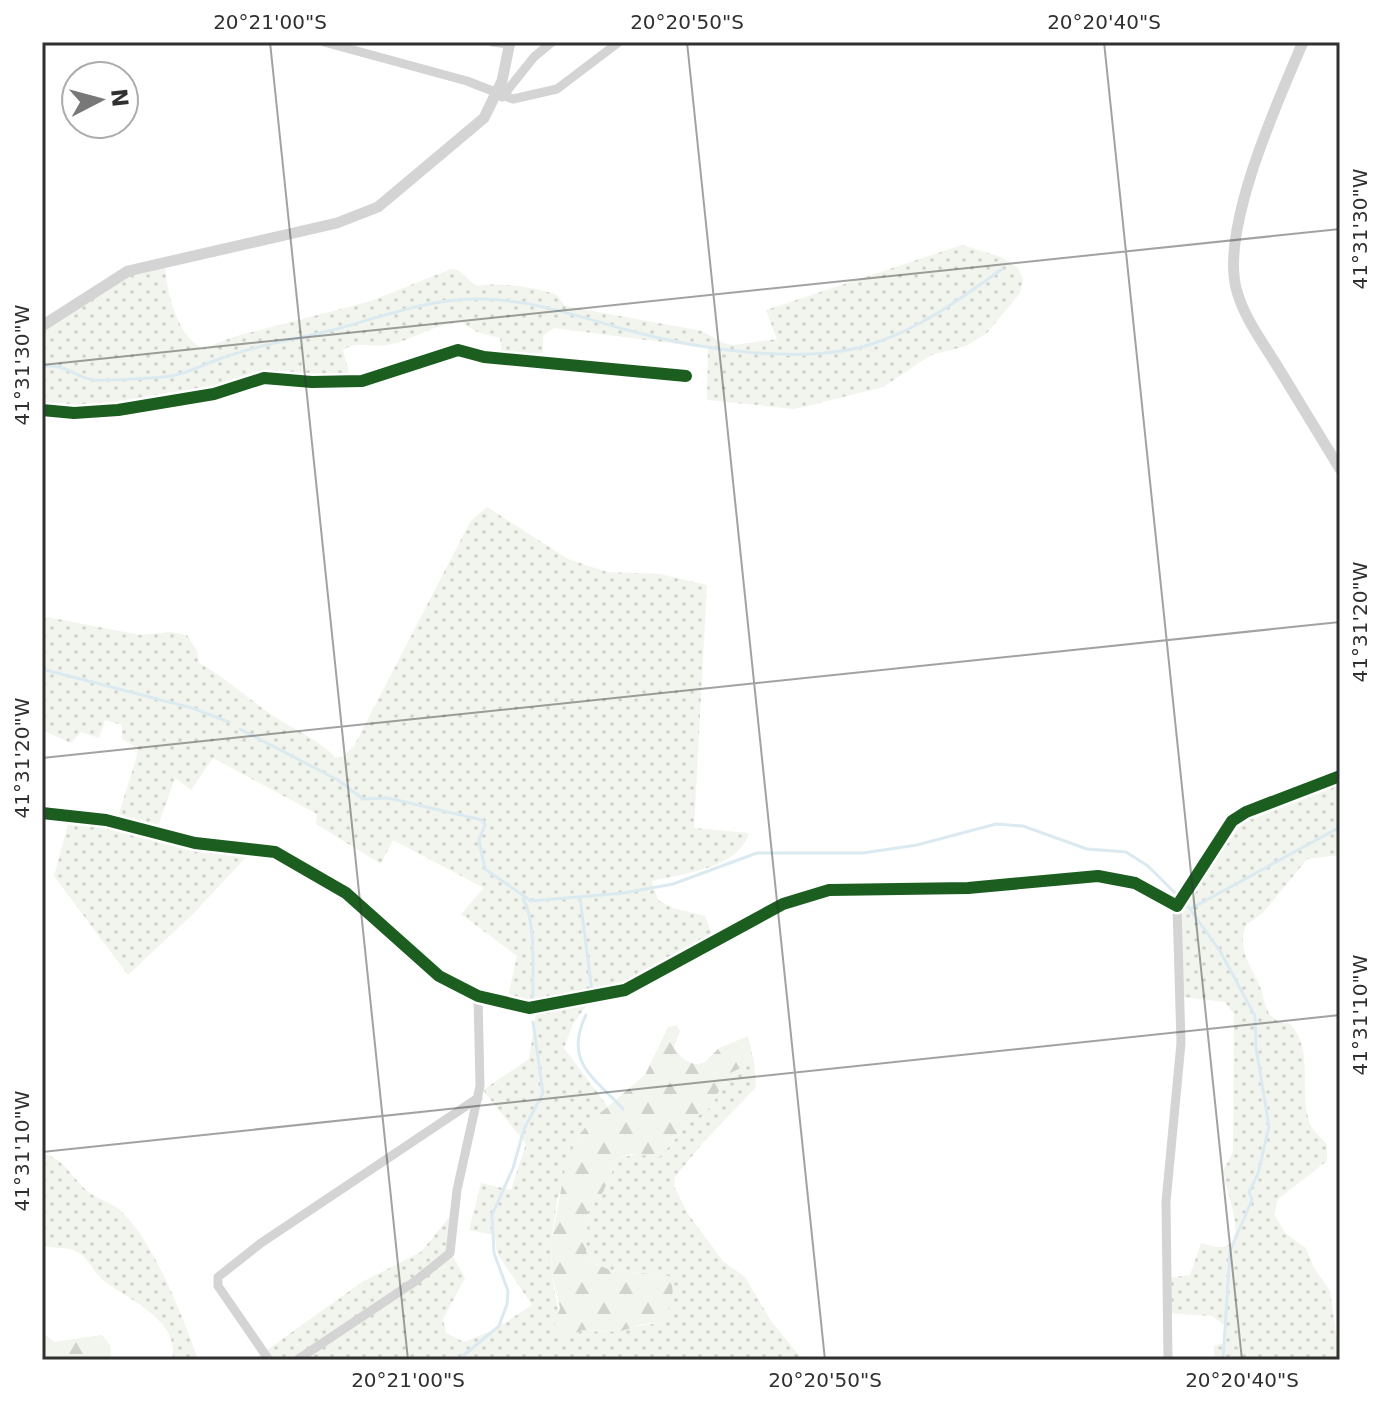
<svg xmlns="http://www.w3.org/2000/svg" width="1382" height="1402" font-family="'DejaVu Sans',sans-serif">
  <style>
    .grass { fill: url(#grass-dots) }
    .forest { fill: url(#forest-firs) }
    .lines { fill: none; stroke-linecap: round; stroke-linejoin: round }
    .stream { stroke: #dbeaf1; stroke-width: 3 }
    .minor { stroke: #d4d4d4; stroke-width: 9 }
    .tertiary { stroke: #d4d4d4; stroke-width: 11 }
    .cycleway-casing { stroke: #fff; stroke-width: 17 }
    .cycleway { stroke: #1b5e20; stroke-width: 12 }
    .ticks { fill: none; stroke: #303030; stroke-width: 2; stroke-opacity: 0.45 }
    .neatline { fill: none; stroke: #303030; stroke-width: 3 }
    .ticks-label { font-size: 20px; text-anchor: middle; fill: #303030 }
  </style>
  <defs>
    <pattern id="grass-dots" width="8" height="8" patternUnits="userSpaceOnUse" patternTransform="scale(2)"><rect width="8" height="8" fill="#f2f5ed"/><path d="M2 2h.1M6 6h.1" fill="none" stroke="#d0d2cc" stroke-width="1.8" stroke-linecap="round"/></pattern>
    <pattern id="forest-firs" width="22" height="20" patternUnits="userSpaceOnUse" patternTransform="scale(2)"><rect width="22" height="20" fill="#f2f5ed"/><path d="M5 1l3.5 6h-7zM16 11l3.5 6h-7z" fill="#d0d2cc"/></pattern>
  </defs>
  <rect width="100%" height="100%" fill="#fff"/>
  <path class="grass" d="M962,245l39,12 17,11 5,11 -3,14 -33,40 -21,13 -35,9 -48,32 -88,22 -88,-9 1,-52 -154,-20 -11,8v17h-41l-2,-15 -23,-6 -16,-10c-31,3 -49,19 -74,23 -15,3 -30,-5 -44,5l10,37 -95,-8 -144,30 -72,1v-85l73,-47 50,-11c2,26 12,69 38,82l30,-12 138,-36 80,-32 7,1 18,16c28,-4 52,1 80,8l9,12 137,25 21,12 10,2 44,-6 -11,-29z
    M487,507l81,52 39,13 53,2 47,11 -13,243 55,5c-11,36 -65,40 -97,48l6,19 15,8 32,8 7,17 -7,11 -89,46 -91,13 -18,-2 10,-45 -56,-42 23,-26 -91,-48 -12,24 -65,-40 1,-10 -104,-56 -22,32 -16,-12 -18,51 -40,-9 20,-64v-8l-15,-9v-14l-17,-5 -6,18 -18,-6 -10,11 -29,-13v-114l98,19 30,-3 17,3 10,16 2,12c31,17 54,41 84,59 20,12 37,19 53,36l7,-1 11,-11 116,-224z
    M1340,782v73l-33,4 -44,54 -17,12c-10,25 6,42 15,64 3,9 4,22 12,29 4,4 12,5 17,6 25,26 8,67 20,100 3,7 11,14 17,20v17l-49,38 -4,15 11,19 21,15 8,20 16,23 10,69h-126v-14l12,-4 -2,-17 -12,-9 -45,-3 1,-35 22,-3 11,-32c59,21 25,-47 22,-72l10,-19 1,-138 -9,-12 -42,-5 -4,-82 4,-1v-11l50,-77 11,-10z
    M69,820l25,2 101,27 55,4 -57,61 -65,61 -74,-99z
    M587,1005l-14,19 -9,24 44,59 -30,29 -21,65 -6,41 1,33 7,41c38,29 62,9 104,7l6,-47 -59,-6 -18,-8 -7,-10 3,-41 15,-19 15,-34 50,-10 20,-25 24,-17 14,-31 28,-13 2,25 -55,58 -26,32 -1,9 14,28 35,47 22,16 26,44 32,39h-550l109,-78 59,-30 30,-37 -1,36 15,27 -22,41 3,14 18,9 30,-12 38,-25 -34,-50 -4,-20 -25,-5 12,-47 30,7 15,-46 -43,-54 46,-31 7,-46z
    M42,1153c21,6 27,20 42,35 9,10 26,13 37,23 32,29 63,108 77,149h-26c9,-40 -44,-60 -69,-80 -11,-9 -15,-25 -30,-30 -9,-3 -21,-2 -31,-4z"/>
  <path class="forest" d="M677,1025l3,6 -6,16c6,12 18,21 31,15l14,-14 29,-12 6,26 -28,13 -14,31 -24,17 -28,34 -29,-3 -13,4 -15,34 -15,20 -2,40 6,10 18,8 59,6c8,17 1,31 -6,47l-20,1 -25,8 -37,-2 -20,11 -7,-15 6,-18 -8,-33 -1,-33 15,-78 12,-28 14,-16 53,-45 23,-48z
    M42,1332l12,10 48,-7 8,10 1,11 -4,4h-65z"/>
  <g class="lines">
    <path class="stream" d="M42,367c21,-5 31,9 51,13 10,1 66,-2 78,-4 18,-3 34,-12 51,-18 35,-13 75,-19 111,-28 48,-13 97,-32 147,-31 50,0 100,18 147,31 70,19 175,36 245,14 47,-15 90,-46 130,-75
      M42,669l150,39 37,14
      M240,729l98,51 25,19 25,-1 94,22 3,5 -6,15 6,29 46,32 93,-8 49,-9 84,-31h106l54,-8 79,-21 27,2 64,23 39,3 22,14 30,30
      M580,898l12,94
      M523,899c14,23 9,78 10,106
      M1187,905l33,46 35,65 1,32 13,78 -11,48 -9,18 3,8 -22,51 -7,109
      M1190,909l150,-82
      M586,1015c-23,47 8,62 37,94
      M458,1360l41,-34 8,-22 1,-13 -14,-38 -2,-38 21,-47 11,-39 19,-36 -10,-71"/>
    <path class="minor" d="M324,42l143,39 46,18 44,-10 62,-47
      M492,42l17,2
      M502,97l32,-40 18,-15
      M42,410l32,3 44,-3 96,-16 50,-16 48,4 50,-1 96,-31 26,7 202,19
      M269,1360l-51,-74v-9l43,-34 217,-145
      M297,1360l117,-78 36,-29 7,-63 23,-104 -2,-90
      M1168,1360l-2,-158 15,-159 -4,-137"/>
    <path class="tertiary" d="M1303,42c-25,59 -82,184 -67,246 7,28 25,52 40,76 21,35 43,70 64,105
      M42,326l86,-55 209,-48 41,-16 106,-89 18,-37 8,-39
      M42,813l64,7 89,23 80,9 71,41 93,83 39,20 51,12 96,-18 158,-86 46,-14 139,-2 130,-12 37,7 42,23 55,-85 14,-9 94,-36"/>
    <g class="cycleway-casing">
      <path id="cycleway" d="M42,410l32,3 44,-3 96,-16 50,-16 48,4 50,-1 96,-31 26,7 202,19
        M42,813l64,7 89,23 80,9 71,41 93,83 39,20 51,12 96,-18 158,-86 46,-14 139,-2 130,-12 37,7 42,23 55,-85 14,-9 94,-36"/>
    </g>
    <use href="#cycleway" class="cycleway"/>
  </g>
  <path class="ticks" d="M270,42l138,1318M687,42l138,1318M1104,42l138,1318M42,365l1298,-136M42,758l1298,-136M42,1152l1298,-137"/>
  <rect width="1382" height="1402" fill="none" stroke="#ffffff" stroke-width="88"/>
  <g transform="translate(100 100) rotate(84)"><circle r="38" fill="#ffffff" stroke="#acacac" stroke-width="2"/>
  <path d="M0-6L14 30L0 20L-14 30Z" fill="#787878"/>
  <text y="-12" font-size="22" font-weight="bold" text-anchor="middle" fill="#303030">N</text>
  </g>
  <rect x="44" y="44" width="1294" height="1314" class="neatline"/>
  <g class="ticks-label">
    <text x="270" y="29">20°21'00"S</text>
    <text x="687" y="29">20°20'50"S</text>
    <text x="1104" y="29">20°20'40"S</text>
    <text transform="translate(1360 229) rotate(-90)" y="7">41°31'30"W</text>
    <text transform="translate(22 365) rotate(-90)" y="7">41°31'30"W</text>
    <text transform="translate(1360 622) rotate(-90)" y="7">41°31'20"W</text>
    <text transform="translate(22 758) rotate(-90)" y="7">41°31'20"W</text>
    <text transform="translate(1360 1015) rotate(-90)" y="7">41°31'10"W</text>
    <text transform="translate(22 1151) rotate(-90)" y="7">41°31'10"W</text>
    <text x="408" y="1387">20°21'00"S</text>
    <text x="825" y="1387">20°20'50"S</text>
    <text x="1242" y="1387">20°20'40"S</text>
  </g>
</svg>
